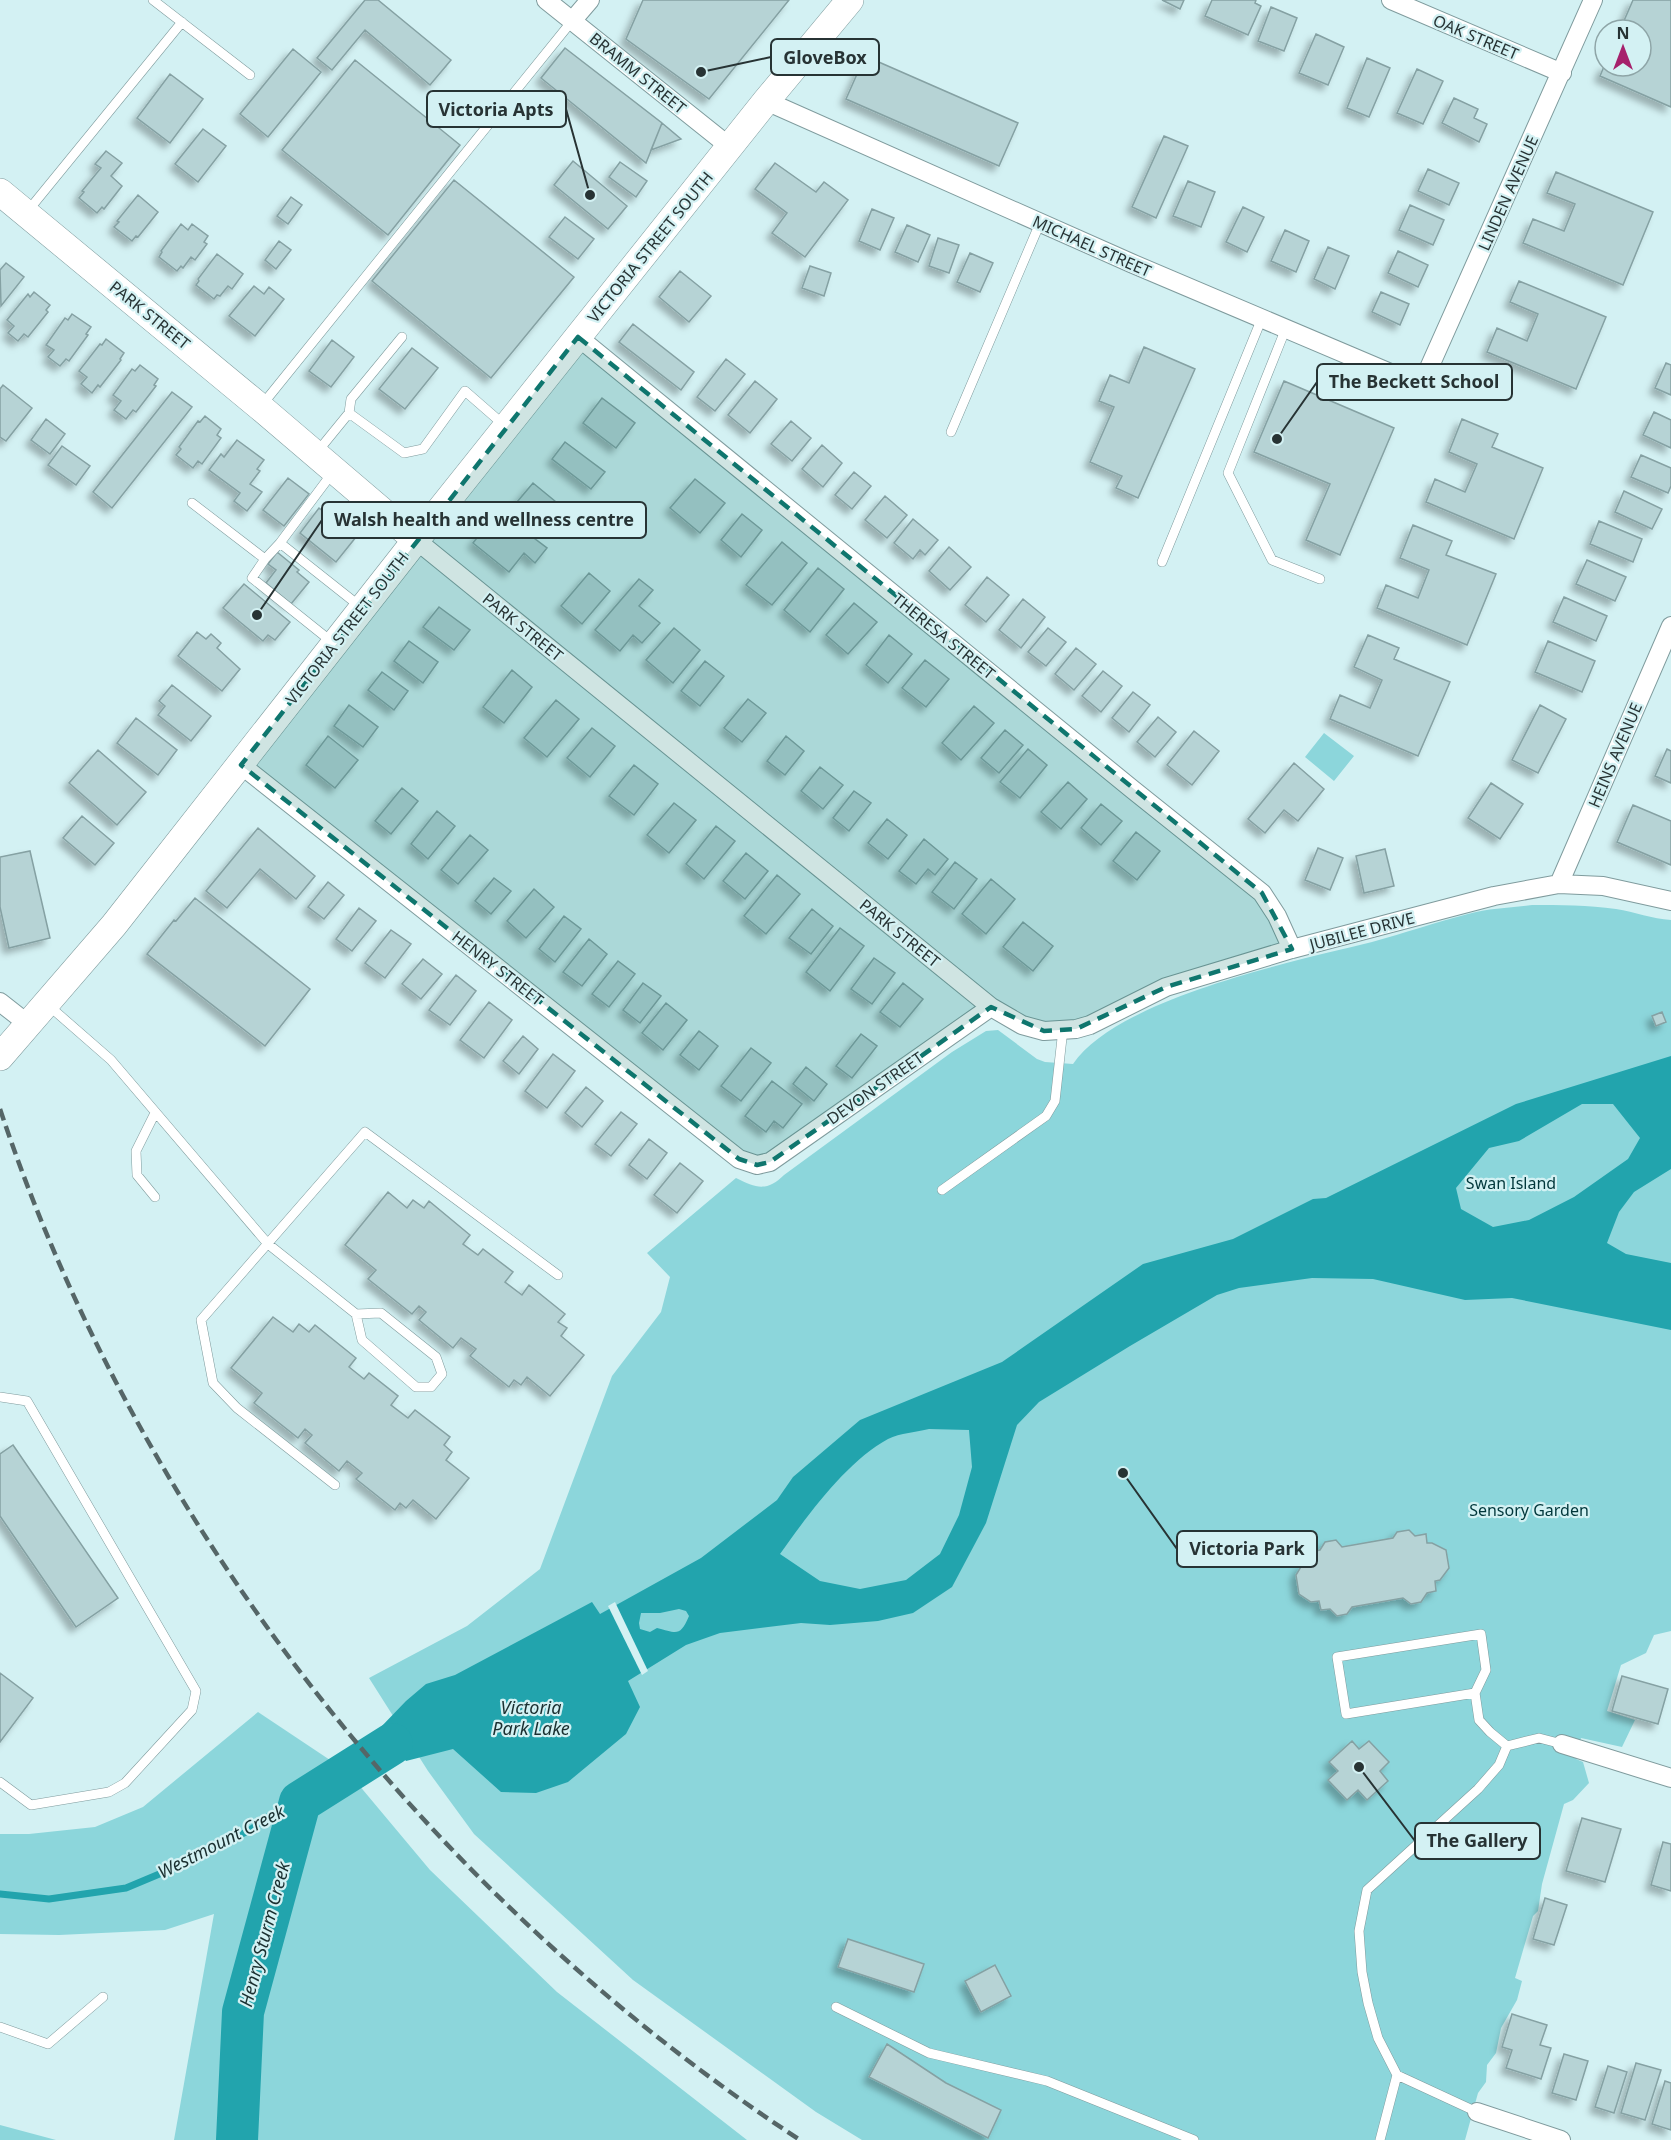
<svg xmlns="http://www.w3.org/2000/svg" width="1671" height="2140" font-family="'Noto Sans',sans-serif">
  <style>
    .green { fill: #8cd6db }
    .water { fill: #22a4ad; fill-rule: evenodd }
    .pier { fill: #d3f1f3 }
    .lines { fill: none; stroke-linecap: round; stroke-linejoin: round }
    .stream { stroke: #22a4ad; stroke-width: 7 }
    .river { stroke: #22a4ad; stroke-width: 42 }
    .building { fill: #b6d3d5; stroke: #85a1a3; stroke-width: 1.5; filter: url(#shadow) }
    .lane-casing { stroke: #7f9b9d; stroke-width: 10 }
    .street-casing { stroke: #7f9b9d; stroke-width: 20 }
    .secondary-casing { stroke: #7f9b9d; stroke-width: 28 }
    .lane { stroke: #fff; stroke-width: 9 }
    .street { stroke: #fff; stroke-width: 18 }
    .secondary { stroke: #fff; stroke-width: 27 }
    .rail { stroke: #556667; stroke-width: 4.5; stroke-dasharray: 12 6; stroke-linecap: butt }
    .marked { fill: #0f766e; fill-opacity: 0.2; stroke: #0f766e; stroke-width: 4.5; stroke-dasharray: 12 8; stroke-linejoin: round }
    .labels { text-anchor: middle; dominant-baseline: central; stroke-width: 4.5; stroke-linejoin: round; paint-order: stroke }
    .street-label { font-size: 16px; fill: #273334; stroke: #d3f1f3 }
    .park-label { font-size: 16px; fill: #00373b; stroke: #d3f1f3 }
    .water-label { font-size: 18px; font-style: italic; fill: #1a2f30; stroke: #d3f1f3 }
    .leader { fill: none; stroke: #273334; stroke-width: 2 }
    .callout-dot { fill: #273334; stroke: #d3f1f3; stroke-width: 2 }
    .callout { fill: #d3f1f3; stroke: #273334; stroke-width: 2 }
    .callout-label { font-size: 18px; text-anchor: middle; font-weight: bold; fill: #273334 }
  </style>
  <defs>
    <filter id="shadow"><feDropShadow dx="-5.5" dy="5.5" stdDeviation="3" flood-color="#0004"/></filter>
  </defs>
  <rect width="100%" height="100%" fill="#d3f1f3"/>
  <path class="green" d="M1324,733l30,23 -20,25 -29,-24z
    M1532,905c28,0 56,0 84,4 19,3 36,10 55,11v711l-17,4 -8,18 -25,12 -14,46 28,9 -13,27 -41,-9 -5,21 7,3 6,21 -16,17 -9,4 -22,80 -4,27 -5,5 -18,62 7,3 -5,19 -16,28 -5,25 -9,12 -1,17 -8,11 -13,47h-603l-46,-28 -183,-132 -159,-146 -46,-63 -59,-93 98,-52 73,-57 72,-193 49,-64 9,-35 -23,-24 89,-75c20,10 31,14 48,-3l168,-123 34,-21 12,-1 39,29 8,3 28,2c45,-66 222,-103 299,-122 33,-9 64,-20 96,-28 21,-6 43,-6 64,-9z
    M258,1712l90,60 82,98 127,122 190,148h-573l40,-226 -49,16 -106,5 -59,-1v-100h29l66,-7 48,-20z
    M0,2125l56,15h-56z"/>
  <path class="water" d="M1671,1056v113l-37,23 -15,20 -12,31 19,11 45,9v67l-159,-32 -47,2 -92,-21 -61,-1 -73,10 -22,7 -87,51 -91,56 -22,23 -31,98 -34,64 -39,26 -35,8 -48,4 -29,-2 -81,10 -34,12 -58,36 12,26 -14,27 -58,48 -32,11 -35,-1 -48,-43 -47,12 -27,-32 27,-28 20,-17 29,-9 137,-73 8,12 101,-56 76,-58 16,-23 67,-57 142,-58 141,-98 90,-25 80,-40 13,-1 190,-94zM1582,1104h31l27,34 -12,21 -54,38 -45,23 -36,7 -32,-18 -5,-21 33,-40 30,-7zM929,1429l40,1 3,37 -13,48 -19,39 -34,26 -46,9 -40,-8 -40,-27c27,-38 67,-93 108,-115 12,-6 29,-7 41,-10zM679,1609l7,2 3,5c-9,21 -12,17 -32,12l-7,4 -10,-3 -1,-6 2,-10h19z"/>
  <path class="pier" d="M615,1602l33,69 -6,4 -34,-69z"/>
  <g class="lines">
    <path class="stream" d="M0,1894l49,5 77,-11 62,-26 62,-32 22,-16 28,-12"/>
    <path class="river" d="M237,2140l6,-128 57,-210 92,-58"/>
  </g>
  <path class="building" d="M365,0h13l73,60 -21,25 -65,-55 -33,40 -15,-12z
    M643,0h146l-80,99 -83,-60z
    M1162,0h22l-4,9z
    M1212,0h44l-1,3 6,3 -13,29 -43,-19z
    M1633,0h38v107l-71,-31 5,-12v2h36v-36h-21z
    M1271,7l26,11 -13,33 -26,-10z
    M1316,34l28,13 -16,38 -29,-12z
    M565,48l97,75 -16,40 -105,-85z
    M293,49l28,23 -53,65 -28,-23z
    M865,56l153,67 -19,43 -153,-67z
    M1367,58l23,10 -21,49 -22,-9z
    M355,60l105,85 -72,90 -106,-85z
    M1417,69l26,12 -20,43 -26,-11z
    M170,74l33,25 -33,44 -33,-25z
    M1454,98l24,11 -4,9 13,6 -8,18 -37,-19z
    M662,123l19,16 -30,11z
    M203,129l23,17 -28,36 -23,-18z
    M1164,136l24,10 -32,72 -24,-11z
    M106,151l16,12 -11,13 11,10 -18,23 -2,-2 -5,6 -18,-15 5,-6 -2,-1 19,-23 -6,-4z
    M573,161l54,45 -19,23 -54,-44z
    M620,162l27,19 -11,16 -27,-20z
    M775,163l41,29 8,-10 24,18 -43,57 -33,-24 15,-20 -32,-24z
    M1428,169l31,14 -10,22 -31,-14z
    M1556,172l97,40 -30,73 -100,-42 10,-24 31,12 11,-27 -28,-11z
    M454,180l120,97 -83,101 -119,-97z
    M1188,181l27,11 -14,35 -28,-11z
    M138,195l20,17 -20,25 -2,-1 -4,5 -18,-14 5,-5 -2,-1z
    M291,197l11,8 -14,19 -11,-8z
    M1410,205l34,15 -11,25 -34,-15z
    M1243,207l21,10 -17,35 -21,-10z
    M872,209l22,9 -14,32 -21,-9z
    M565,217l29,22 -16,20 -29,-22z
    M181,224l7,6 4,-6 16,12 -4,6 3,2 -12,16 -4,-3 -8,11 -2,-2 -4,5 -18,-14 3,-5 -1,-1z
    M907,225l23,10 -12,27 -23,-10z
    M1285,230l24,11 -13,31 -25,-11z
    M938,238l21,7 -10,28 -20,-7z
    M279,241l12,9 -15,19 -11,-9z
    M1328,247l21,9 -14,33 -21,-10z
    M1398,251l30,14 -10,22 -30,-14z
    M970,253l23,10 -13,29 -23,-10z
    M217,254l26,20 -11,15 -4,-3 -8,10 -3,-1 -3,4 -18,-14 3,-4 -1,-2z
    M6,263l18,14 -23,29 -1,-36z
    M810,266l21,7 -7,23 -22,-8z
    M680,271l31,25 -22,26 -30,-25z
    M1519,281l87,36 -30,72 -89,-37 10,-24 30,13 11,-27 -28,-12z
    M254,286l10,8 5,-7 15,12 -29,37 -26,-20z
    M34,292l16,13 -4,5 2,2 -20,25 -4,-3 -6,7 -10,-8 6,-7 -7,-6 21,-26 2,3z
    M1381,292l28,12 -9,21 -28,-13z
    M72,314l19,13 -5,7 2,1 -19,26 -3,-2 -6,7 -12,-9 6,-7 -8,-5 19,-27 3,2z
    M633,324l61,48 -13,18 -62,-48z
    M106,339l18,14 -4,6 1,1 -21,27 -2,-2 -6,8 -11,-9 6,-7 -8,-6 21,-27 2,1z
    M332,340l22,17 -23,30 -22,-16z
    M1144,347l51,22 -57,129 -22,-10 6,-12 -32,-14 24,-55 -15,-6 11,-26 19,8z
    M412,348l26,20 -33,41 -26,-20z
    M726,359l19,15 -30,37 -18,-14z
    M1666,363l5,2v30l-16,-7z
    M140,365l18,14 -4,6 2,1 -20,26 -3,-2 -7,9 -12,-9 7,-9 -8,-6 19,-26 3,2z
    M755,381l22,18 -27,34 -22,-18z
    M1284,381l110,47 -54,127 -34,-15 24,-56 -76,-32z
    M3,385l29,23 -26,33 -6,-4v-48z
    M172,392l20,15 -80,101 -19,-16z
    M602,398l33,25 -19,25 -33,-25z
    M1654,412l17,8v28l-28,-13z
    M205,416l16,13 -4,6 4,3 -19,26 -4,-3 -5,7 -17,-13 5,-6 -2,-2 19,-26 2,1z
    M46,419l19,15 -15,20 -19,-14z
    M1462,419l36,15 -6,13 51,21 -29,71 -88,-37 9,-23 30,13 12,-28 -28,-12z
    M791,421l20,17 -19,23 -21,-17z
    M237,440l27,20 -7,9 3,2 -10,13 12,8 -15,19 -13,-10 6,-8 -31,-23 12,-16 3,3z
    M565,442l40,30 -14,17 -39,-30z
    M822,445l20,18 -19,24 -21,-18z
    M62,446l28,20 -14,19 -28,-20z
    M1641,455l30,13v18l-3,7 -37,-16z
    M854,472l17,14 -19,23 -17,-14z
    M288,478l21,16 -25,32 -21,-16z
    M695,479l30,24 -25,30 -30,-25z
    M533,483l28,23 -16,19 -28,-23z
    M1624,491l38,18 -10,20 -37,-17z
    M885,496l22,19 -20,23 -22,-18z
    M319,508l37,29 -20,25 -36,-29z
    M498,511l49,37 -12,15 -11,-10 -15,19 -36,-29z
    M742,514l20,16 -21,27 -20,-17z
    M913,519l25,21 -13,15 -5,-5 -7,9 -19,-16z
    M1599,521l43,18 -9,23 -43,-18z
    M1413,525l39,16 -6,14 50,19 -29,71 -90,-37 9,-23 32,13 11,-28 -29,-12z
    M782,542l25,21 -35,42 -26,-20z
    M949,547l22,20 -21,23 -21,-19z
    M277,552l22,18 -2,2 12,10 -18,22 -25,-21 10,-13 -8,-6z
    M1587,560l39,17 -11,24 -39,-17z
    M818,568l26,21 -34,43 -26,-22z
    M589,573l21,18 -28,33 -21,-18z
    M987,577l22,18 -23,27 -21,-17z
    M639,579l14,11 -14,16 21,17 -18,20 -9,-8 -13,16 -25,-21z
    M244,584l46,38 -15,18 -7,-5 -5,6 -40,-33z
    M1564,597l43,19 -11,25 -43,-19z
    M1023,599l22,18 -24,31 -22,-18z
    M854,603l23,19 -29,32 -22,-19z
    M439,607l31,23 -16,20 -31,-23z
    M674,628l26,22 -27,33 -27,-23z
    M1048,628l18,14 -20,24 -18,-14z
    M197,632l9,7 5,-5 10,9 -4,5 23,21 -18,22 -44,-35z
    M889,635l23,19 -24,29 -22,-18z
    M1368,635l31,13 -5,11 56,23 -32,74 -88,-37 10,-24 30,13 12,-28 -28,-13z
    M409,641l29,21 -15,21 -29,-22z
    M1548,641l47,20 -13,31 -47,-20z
    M1076,648l20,16 -22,26 -19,-16z
    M925,660l24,19 -23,28 -24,-19z
    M705,661l19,15 -24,30 -19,-15z
    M512,670l20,17 -28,36 -21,-16z
    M1103,671l19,15 -21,26 -19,-16z
    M382,672l26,19 -14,19 -26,-20z
    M172,685l39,31 -20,25 -33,-26 7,-9 -6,-5z
    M1133,692l17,13 -21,27 -17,-14z
    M748,699l18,14 -24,29 -18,-14z
    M556,700l23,19 -32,38 -23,-19z
    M349,705l29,22 -15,20 -29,-21z
    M1540,705l26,14 -28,54 -26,-13z
    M974,706l20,17 -33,37 -19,-17z
    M1158,717l18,15 -21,25 -18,-15z
    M136,718l41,32 -19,25 -41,-32z
    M592,728l23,18 -25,31 -23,-19z
    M1005,730l18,15 -24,28 -18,-15z
    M1194,731l25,20 -27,34 -25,-20z
    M328,736l30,24 -23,28 -29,-23z
    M786,736l18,15 -19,24 -18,-14z
    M1028,749l19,16 -27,33 -20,-16z
    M1667,749l4,2v32l-16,-7z
    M98,750l48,42 -29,33 -48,-42z
    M1294,763l30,26 -26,32 -14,-11 -19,23 -17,-14z
    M634,765l24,19 -24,31 -25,-19z
    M820,767l23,18 -20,24 -22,-18z
    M1068,782l19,17 -26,30 -20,-17z
    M1491,783l32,21 -23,35 -32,-21z
    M402,788l16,13 -27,33 -16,-13z
    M854,791l17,12 -22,28 -16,-13z
    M674,803l22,17 -27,33 -22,-18z
    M1101,804l21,17 -21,24 -20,-17z
    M1633,805l38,16v44l-54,-23z
    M437,811l18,15 -27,33 -17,-15z
    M82,816l32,27 -19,22 -32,-27z
    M887,819l20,16 -19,24 -20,-16z
    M716,826l19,15 -31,38 -18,-15z
    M258,828l57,48 -19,23 -36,-30 -33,39 -21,-17z
    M1136,832l24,19 -23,29 -24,-19z
    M470,835l18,15 -30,34 -17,-14z
    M924,839l24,20 -13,16 -7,-6 -12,15 -17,-13z
    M1318,848l25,10 -13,32 -25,-10z
    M1385,849l9,37 -30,7 -8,-37z
    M30,851l20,87 -41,10 -9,-41v-50z
    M746,853l22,18 -23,28 -22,-18z
    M955,862l22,17 -23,30 -22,-17z
    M777,875l23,19 -34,40 -22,-18z
    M494,878l17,13 -20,23 -16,-13z
    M991,879l24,20 -29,35 -24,-20z
    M328,882l16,13 -20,24 -16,-12z
    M534,889l20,18 -28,31 -19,-17z
    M195,898l115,91 -45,57 -118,-92 27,-34 2,1z
    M359,908l17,13 -24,30 -16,-12z
    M812,909l21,17 -22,28 -22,-16z
    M564,916l17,13 -26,33 -16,-13z
    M1023,922l30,24 -20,25 -30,-24z
    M840,928l24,18 -34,45 -24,-19z
    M391,930l20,14 -26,34 -20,-15z
    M589,939l18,15 -25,32 -19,-14z
    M874,958l21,15 -23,31 -21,-15z
    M423,959l19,15 -21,25 -19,-15z
    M618,961l17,13 -26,33 -17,-13z
    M456,975l20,16 -26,34 -21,-15z
    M643,983l18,13 -21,27 -17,-13z
    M903,983l20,16 -23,28 -20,-15z
    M489,1002l23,18 -28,38 -24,-18z
    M666,1003l21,17 -24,30 -21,-17z
    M1662,1012l4,10 -10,4 -4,-10z
    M699,1031l19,15 -19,24 -19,-15z
    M861,1034l16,12 -25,32 -16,-12z
    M523,1036l15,13 -19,25 -16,-13z
    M751,1048l20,15 -30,38 -20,-15z
    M553,1054l22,17 -28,37 -22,-17z
    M806,1067l21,17 -13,17 -21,-17z
    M772,1081l30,23 -19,24 -9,-7 -8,11 -21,-16z
    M586,1087l17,14 -21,26 -17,-14z
    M621,1112l16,12 -26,32 -16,-12z
    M649,1139l18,14 -20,26 -18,-14z
    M680,1163l23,18 -26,32 -23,-18z
    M388,1192l19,16 6,-8 11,8 5,-7 41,34 -7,9 15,11 5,-6 30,23 -8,10 17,13 7,-10 36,29 -7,8 9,6 -6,8 23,19 -34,41 -23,-19 -6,8 -7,-5 -5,7 -39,-31 6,-7 -15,-11 -8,10 -34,-28 7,-8 -7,-6 -7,8 -44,-35 8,-9 -31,-25z
    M273,1317l20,15 6,-8 10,8 6,-7 41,33 -7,9 15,12 5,-6 29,23 -7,9 17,13 7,-8 35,27 -6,8 8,7 -6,8 23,18 -33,41 -23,-19 -7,8 -6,-5 -5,7 -39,-31 6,-6 -15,-12 -8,10 -34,-28 7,-8 -7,-6 -7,9 -44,-35 8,-10 -31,-25z
    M13,1445l105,153 -42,29 -76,-111v-62z
    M1409,1530l6,6 11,-2 1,9h5l14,7 3,18 -9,12 -5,1 1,10 -9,2 -6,9 -10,2 -8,-6 -51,9 -5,7 -10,2 -7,-7 -9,1 -2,-9 -8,1 -12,-8 -3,-19 6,-10 10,-2 -2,-11 10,-2 5,-8 11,-2 6,7 51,-9 4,-6z
    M0,1673l33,25 -33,44z
    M1622,1676l46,13 -10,35 -46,-13z
    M1352,1741l7,8 10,-8 20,21 -9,9 8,10 -21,19 -9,-10 -11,10 -19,-20 10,-9 -9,-9z
    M1582,1818l39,11 -16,53 -39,-11z
    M1663,1842l8,2v47l-20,-6z
    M1545,1898l22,7 -13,40 -21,-6z
    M848,1939l76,25 -10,28 -76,-25z
    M995,1965l16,31 -30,16 -16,-31z
    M1512,2014l35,11 -7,20 11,3 -10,31 -35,-11 6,-18 -10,-3z
    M887,2044l59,39 55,27 -13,28 -119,-61z
    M1564,2054l24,7 -12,39 -24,-7z
    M1636,2063l25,7 -16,50 -24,-7z
    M1608,2066l19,6 -13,41 -19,-6z
    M1665,2081l6,2v47l-19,-6z"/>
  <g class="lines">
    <g class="lane-casing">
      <path id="lane" d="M153,0l97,75
        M27,212l155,-190
        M1286,328l-58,145 44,87 48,19
        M262,405l310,-384
        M349,413l2,-14 51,-62
        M951,432l89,-209
        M318,451l31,-38 55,40 19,-4 42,-58 39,34
        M333,472l-53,71 82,65
        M192,503l73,56 -13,19 80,64
        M265,559l15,-16
        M1162,562l100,-244
        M48,1005l63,55 157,184 88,70 6,26 54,47h15l11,-13 -6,-17 -55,-44 -25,1
        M942,1190l104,-74 9,-15 8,-72
        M155,1197l-18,-22 -1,-24 19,-38
        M0,1397l27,4 169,290 -4,19 -67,73 -16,9 -78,13 -31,-23
        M335,1485l-98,-77 -24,-25 -12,-63 164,-188 193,143
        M1475,1693l-129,21 -9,-57 144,-23 5,36 -11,23 4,27 11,12 17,14
        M836,2007l93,46 118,28 147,59
        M0,2027l48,17 55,-47
        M1477,2112l-80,-37 -19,-37 -10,-35 -6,-31 -3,-41 8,-41 111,-101 21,-24 8,-19 32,-8 23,6
        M1380,2140l17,-65"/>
    </g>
    <g class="street-casing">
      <path id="street" d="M546,0l184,147
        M1391,0l171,73
        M572,21l18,-21
        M766,101l365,162 290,123 172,-386
        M578,337l554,452 130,104 15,23 15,33
        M416,540l575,467 31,18 22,6 32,-2 14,-4 76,-38 126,-38 202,-53 65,-12 44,2 68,15
        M241,765l498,394 18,6 13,-3 221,-155
        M1559,884l112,-258
        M0,1002l28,22
        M1562,1744l109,34
        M1477,2112l84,28"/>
    </g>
    <g class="secondary-casing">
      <path id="secondary" d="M0,192l260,215 156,133
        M0,1057l114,-132 302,-385 350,-439 84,-101"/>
    </g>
    <use href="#lane" class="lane"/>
    <use href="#street" class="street"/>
    <use href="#secondary" class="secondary"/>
    <path class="rail" d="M0,1109c138,416 434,791 800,1031"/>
  </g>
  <path class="marked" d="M578,337l684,556 30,56 -126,38 -90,42 -32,2 -53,-24 -221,155 -13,3 -18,-6 -498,-394z"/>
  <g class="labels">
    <g class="street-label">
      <text transform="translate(1476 37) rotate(23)">OAK STREET</text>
      <text transform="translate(638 73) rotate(39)">BRAMM STREET</text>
      <text transform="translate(1508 193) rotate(-66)">LINDEN AVENUE</text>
      <text transform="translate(1092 246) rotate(24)">MICHAEL STREET</text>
      <text transform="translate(650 247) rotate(-51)">VICTORIA STREET SOUTH</text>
      <text transform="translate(150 315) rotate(39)">PARK STREET</text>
      <text transform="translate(523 627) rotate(39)">PARK STREET</text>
      <text transform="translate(347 628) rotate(-52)">VICTORIA STREET SOUTH</text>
      <text transform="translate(944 636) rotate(39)">THERESA STREET</text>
      <text transform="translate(1615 755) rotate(-67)">HEINS AVENUE</text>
      <text transform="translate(1362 931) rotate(-15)">JUBILEE DRIVE</text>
      <text transform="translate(900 933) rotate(39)">PARK STREET</text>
      <text transform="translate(498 968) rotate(38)">HENRY STREET</text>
      <text transform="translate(875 1088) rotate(-35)">DEVON STREET</text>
    </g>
    <g class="park-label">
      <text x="1511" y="1183">Swan Island</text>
      <text x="1529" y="1510">Sensory Garden</text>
    </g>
    <g class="water-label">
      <text x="531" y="1707">Victoria<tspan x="531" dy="21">Park Lake</tspan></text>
      <text transform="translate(221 1841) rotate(-27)">Westmount Creek</text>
      <text transform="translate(264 1934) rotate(-75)">Henry Sturm Creek</text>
    </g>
  </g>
  <path class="leader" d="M701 72L771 57M590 195L566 109M1277 439L1317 382M257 615L322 520M1123 1473L1177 1549M1359 1767L1415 1841"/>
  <g class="callout-dot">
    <circle cx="701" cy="72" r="6"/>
    <circle cx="590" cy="195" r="6"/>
    <circle cx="1277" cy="439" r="6"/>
    <circle cx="257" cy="615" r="6"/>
    <circle cx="1123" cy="1473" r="6"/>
    <circle cx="1359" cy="1767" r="6"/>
  </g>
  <g class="callout">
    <rect x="771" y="39" width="108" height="36" rx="6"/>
    <rect x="427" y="91" width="139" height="36" rx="6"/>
    <rect x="1317" y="364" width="195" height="36" rx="6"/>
    <rect x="322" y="502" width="324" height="36" rx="6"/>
    <rect x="1177" y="1531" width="140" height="36" rx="6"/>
    <rect x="1415" y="1823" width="125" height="36" rx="6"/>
  </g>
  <g class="callout-label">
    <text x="825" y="64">GloveBox</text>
    <text x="496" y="116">Victoria Apts</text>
    <text x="1414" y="388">The Beckett School</text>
    <text x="484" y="526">Walsh health and wellness centre</text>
    <text x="1247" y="1555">Victoria Park</text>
    <text x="1477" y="1847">The Gallery</text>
  </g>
  <g transform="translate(1623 48)"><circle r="28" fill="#d3f1f3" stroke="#8ea5a7" stroke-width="1.5"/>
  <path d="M0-4.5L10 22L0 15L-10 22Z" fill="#a6216c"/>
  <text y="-9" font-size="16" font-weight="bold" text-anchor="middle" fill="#273334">N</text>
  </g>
</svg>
